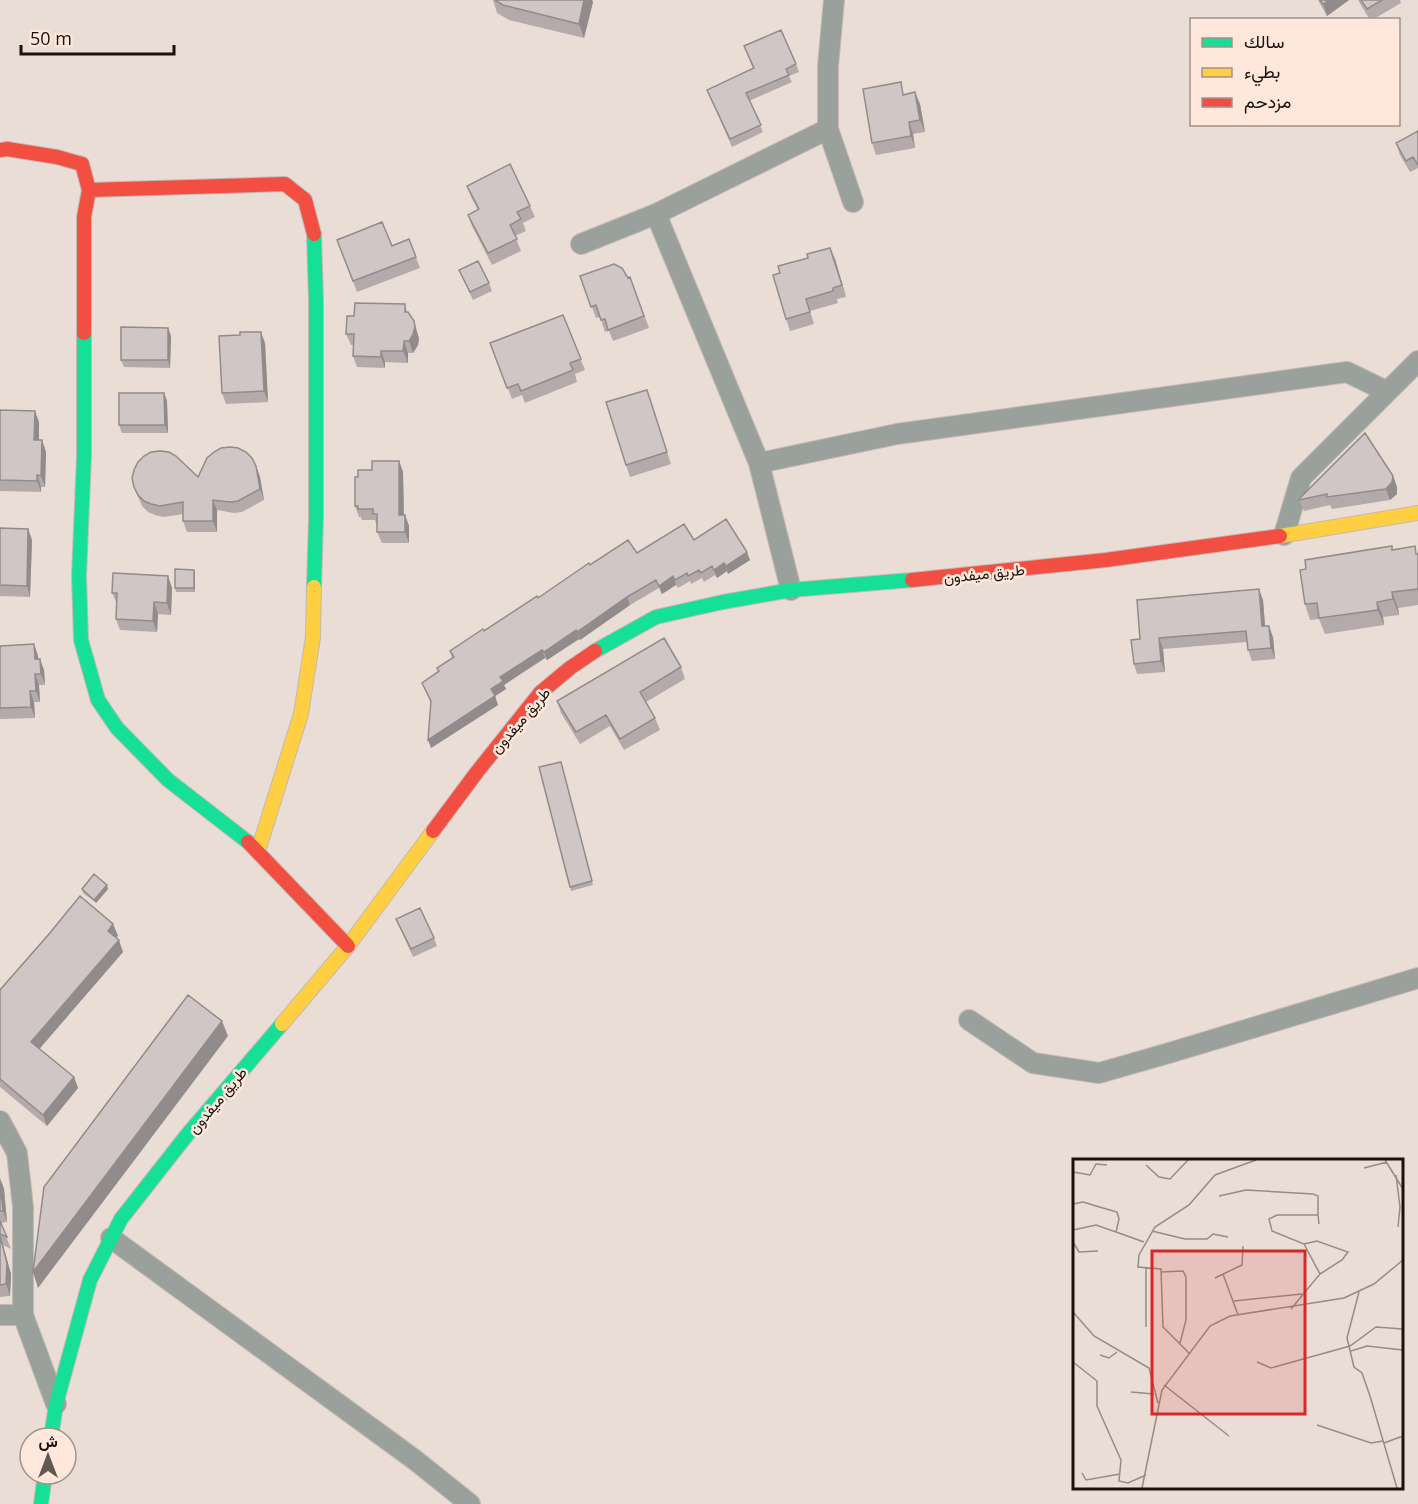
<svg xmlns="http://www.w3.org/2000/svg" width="1418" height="1504" font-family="'Open Sans',Vazirmatn,sans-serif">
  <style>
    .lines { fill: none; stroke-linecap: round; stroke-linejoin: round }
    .street-casing { stroke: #c3b9b3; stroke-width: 22 }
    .fast-casing { stroke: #c3b9b3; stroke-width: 16 }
    .slow-casing { stroke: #c3b9b3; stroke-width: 16 }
    .jam-casing { stroke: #c3b9b3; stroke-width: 16 }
    .street { stroke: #9aa19d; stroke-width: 20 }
    .fast { stroke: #16e098; stroke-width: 14 }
    .slow { stroke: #ffcf43; stroke-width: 14 }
    .jam { stroke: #f24e42; stroke-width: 14 }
    .wall { fill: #b4aaaa }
    .shaded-wall { fill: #928b8b }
    .building { fill: #d1c6c6; stroke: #928b8b; stroke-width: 1.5 }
    .labels { text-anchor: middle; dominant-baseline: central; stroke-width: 5; stroke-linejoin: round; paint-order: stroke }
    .street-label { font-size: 15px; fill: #19110d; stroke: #ffe8db }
    .inset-road { fill: none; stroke: #968b86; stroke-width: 1.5 }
    .view { fill: #d62828; fill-opacity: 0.15; stroke: #d62828; stroke-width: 3 }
    .inset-edge { fill: none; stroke: #19110d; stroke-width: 3 }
  </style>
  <rect width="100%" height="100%" fill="#eaddd6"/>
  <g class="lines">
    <g class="street-casing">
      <path id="street" d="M828,129l25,73
        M656,214l103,249 32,127
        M581,244l75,-30 172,-85v-63l6,-66
        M759,463l138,-29 450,-62 39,19
        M1284,535l17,-57 117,-117
        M969,1020l64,43 66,10 70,-20 249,-75
        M0,1121l17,32 6,54v108l33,89
        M111,1238l304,222 55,44
        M0,1315h23"/>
    </g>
    <g class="fast-casing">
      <path id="fast" d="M314,234l2,67v217l-2,69
        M84,333v123l-5,120 2,64 17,60 19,28 51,52 80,62
        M595,651l61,-34 67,-15 68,-12 121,-10
        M51,1438l5,-34 34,-124 31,-61 66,-84 95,-111
        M41,1504l4,-30"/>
    </g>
    <g class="slow-casing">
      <path id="slow" d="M1280,536l138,-23
        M258,851l43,-137 12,-77 1,-50
        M282,1024l66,-78 85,-115"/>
    </g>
    <g class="jam-casing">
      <path id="jam" d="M0,150l7,-1 50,8 25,7 7,26 -5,27v116
        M89,190l196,-6 20,16 9,34
        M912,580l194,-20 174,-24
        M433,831l44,-59 63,-79 30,-25 25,-17
        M248,842l100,104"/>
    </g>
    <use href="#street" class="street"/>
    <use href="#fast" class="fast"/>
    <use href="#slow" class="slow"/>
    <use href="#jam" class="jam"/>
  </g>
  <path class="wall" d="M493,0h99l1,2 -9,36 -75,-18 -12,-7z
    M1318,0h31l-22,16z
    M1358,0h42l1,3 -29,17h-2z
    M744,46l52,18 3,8 -10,4 3,6 -43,19 14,31 -31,15 -25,-57 46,-21z
    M905,94l15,10 5,28 -12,2 2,14 -39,7 -4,-12z
    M1418,131v38v-1l-8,4 -10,-17 -4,-12z
    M467,186l63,20 5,11 -12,6 3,8 -11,5 6,15 -29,14 -20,-39 -4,-11 10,-5 -7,-13z
    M409,239l11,29 -63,24 -20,-52 55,6z
    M835,259l11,38 -9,2 1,4 -28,8 4,13 -24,7 -4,-12z
    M459,270l30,13 3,8 -19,9z
    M580,276l48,2 2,-1 19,51 -36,13 -4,-10 -4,1 -5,-15 -4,1z
    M405,304l2,8 7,9 5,18 -1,6 -5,8h-5v10l-23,-1v6l-28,-1 -4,-11 1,-11h-3l-5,-11 8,-18z
    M563,315l22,55 -10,4 2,8 -52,21 -3,-8 -10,4 -22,-56z
    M168,328l3,8 -1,32 -46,-1 -3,-7z
    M240,335l25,8 3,59 -42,2 -4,-11z
    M647,390l24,74 -41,13 -4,-12z
    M164,393l3,8 1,32h-46l-3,-8z
    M0,410l39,12v18h3l4,12 -1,35h-4v5l-41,-1z
    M399,461l4,11 1,43h1l4,11v17h-27l-5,-11v-6l-2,-6h-13l-1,-3h-2l-4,-11 3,-29 14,-7z
    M256,466l4,11 4,23 -22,12 -8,1 -17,-3v22h-30l-4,-11v-7l-19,3 -9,-2 -7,-3 -6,-6 -8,-19 64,-10z
    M1393,476l4,11v7l-7,6 -58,9 -2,-4 -26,6 -5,-11z
    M0,528l28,1 4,11 -2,57 -30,-1z
    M694,540l56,20 -22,14 -1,-3 -10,7 -2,-3 -11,7 -2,-4 -11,6 -1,-3 -12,7 -2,-3 -14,9 -3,-6 -29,17 -50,35 -1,-1 -32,21 -2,-2 -41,27 2,4 -11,7 3,9 -67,43v-45l-9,-20 16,-12 -1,-3 15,-10 -2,-7 88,-53 52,-33z
    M1393,550l25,4v51l-20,3 1,7 -16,2 1,8 -59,9 -6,-15 -9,1 -5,-16 1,-35z
    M195,573v19h-19l-1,-4z
    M168,576l4,12 -1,27 -13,-1 -1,18 -37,-2 -4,-11 1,-15 -5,-11z
    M1263,600l2,26 8,11 2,22 -23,2 -4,-11 -1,-8 -84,7 2,23 -28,2 -3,-10 6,-25z
    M34,644l4,12v3l6,11 1,15h-6l1,17h-6l1,16 -35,1v-73z
    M681,667l4,12 -39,23 9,16 5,12 -36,20 -14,-24 -30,18 -19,-31 -4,-12z
    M562,766l31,119 -22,6 -1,-4z
    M82,889h26l-12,14 -13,-10z
    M396,919l38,19 3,8 -24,11z
    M113,924l5,12 -2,2 7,14 -84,97 35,28 4,11 -31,38 -47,-39v-97z
    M0,1178l4,11 3,33 -6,1 10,26 -8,-4 8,29 -1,22 -10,1z"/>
  <path class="shaded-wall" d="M584,0h8l1,2 -9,36 -5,-14z
    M1329,0h20l-22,16 -4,-12z
    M915,92l5,12 5,28 -5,-12z
    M909,122l4,12 2,14 -4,-12z
    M830,248l5,11 11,38 -4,-12z
    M414,321l5,18 -1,6 -5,8 -4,-12z
    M168,328l3,8 -1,32 -2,-8z
    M261,332l4,11 3,59 -4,-11z
    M404,341l4,12v10l-5,-12z
    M381,351l4,11v6l-4,-11z
    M164,393l3,8 1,32 -3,-8z
    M35,411l4,11v30l-5,-12z
    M42,440l4,12 -1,35 -4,-11z
    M399,461l4,11 1,54 -5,-11z
    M256,466l4,11 4,23 -4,-11z
    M37,475l4,12v5l-4,-11z
    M1393,476l4,11v7l-7,6 -4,-11z
    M213,500l4,10v22l-4,-11z
    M405,515l4,11v17l-4,-11z
    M28,529l4,11 -2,57 -3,-11z
    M747,552l3,8 -22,14 -2,-8z
    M724,563l3,8 -10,7 -3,-8z
    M194,570l1,3v19l-1,-4z
    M168,576l4,12 -1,27 -4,-12z
    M673,576l3,9 -14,9 -3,-8z
    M1259,589l4,11 3,37 -4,-11z
    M1392,592l6,16 1,7 -6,-16z
    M627,597l3,8 -50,35 -3,-8z
    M154,602l4,12 -1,18 -4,-11z
    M1377,602l6,15 1,8 -6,-15z
    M1269,626l4,11 2,22 -4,-11z
    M576,630l3,9 -32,21 -3,-8z
    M1159,638l4,11 2,23 -4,-11z
    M34,644l4,12 1,14 -4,-11z
    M542,650l3,8 -41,27 2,4 -12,8 -3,-8 9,-12z
    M40,659l4,11 1,15 -4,-11z
    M35,674l4,11 1,17 -4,-11z
    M30,691l4,11 1,16 -4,-11z
    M495,696l3,9 -67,43 -3,-8z
    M107,885l1,4 -12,14 -2,-3z
    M113,924l5,12 -6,6 -4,-11z
    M119,940l4,12 -88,102 -4,-12z
    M222,1021l6,15 -190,252 -5,-16z
    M74,1077l4,11 -31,38 -4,-11z
    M0,1178l4,11 3,33 -4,-11z
    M0,1235l11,39 -1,22 -4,-12z"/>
  <path class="building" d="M495,0h89l-5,24 -76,-19z
    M1320,0h9l-6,4z
    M1361,0h21l-15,9z
    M781,30l15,34 -10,5 3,6 -43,18 15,32 -31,14 -23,-49 47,-22 -10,-22z
    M901,82l2,13 12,-3 5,28 -11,2 2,14 -39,7 -9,-54z
    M1418,131v34l-5,-8 -7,4 -10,-18z
    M510,164l20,42 -13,6 4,7 -11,6 7,14 -29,14 -20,-38 11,-6 -12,-23z
    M382,222l10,24 17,-7 7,18 -63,24 -16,-41z
    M830,248l12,37 -9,3v3l-27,8 4,13 -24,7 -13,-44 7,-2 -2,-7 30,-8 -1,-4z
    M478,261l11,22 -19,9 -11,-22z
    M614,264l8,4 6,10 2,-1 14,39 -36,14 -3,-11 -4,1 -5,-15 -5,2 -11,-31z
    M355,303l50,1v8h3l6,9 1,6 -2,7 -4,7h-5l-1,10h-22v6l-28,-1 1,-22h-8l1,-18h7z
    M563,315l18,44 -11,4 3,7 -52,21 -3,-7 -11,4 -17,-45z
    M121,327l47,1v32h-47z
    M240,332h21l3,59 -42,2 -3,-57 21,-1z
    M647,390l20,62 -41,13 -20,-63z
    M119,393h45l1,32h-46z
    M0,410l35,1 -1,29h8l-1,36 -4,-1v6l-37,-1z
    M1365,433l28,43 -1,6 -6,7 -59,8v-3l-28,6 1,-2z
    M230,447l8,1 8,4 6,6 4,8 4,23 -22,12 -8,1 -17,-2v21h-30v-19l-23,4 -9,-2 -7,-3 -6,-6 -4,-8 -2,-9 2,-8 4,-8 6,-6 7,-4 9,-1 9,1 7,4 22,21 9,-19 7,-6 7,-4z
    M372,461h27v54h6v17h-28v-18h-4v-5h-15v-3h-3v-29h3v-7h14z
    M726,519l21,33 -21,14 -2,-3 -10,7 -2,-4 -11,7 -2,-3 -11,6 -1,-3 -12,7 -2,-4 -14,10 -3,-6 -29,17 -50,35 -1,-2 -32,22 -2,-2 -42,27 3,4 -12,8 4,7 -67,44 3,-39 -9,-18 17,-12 -2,-3 17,-11 -4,-6 33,-22 1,2 53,-35 1,2 51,-35 1,2 38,-25 9,13 47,-29 10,16z
    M0,528l28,1 -1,57 -27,-1z
    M1392,546v4l23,-4 1,8h2v35l-26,3 1,7 -16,3 1,8 -59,8 -2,-15 -12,1 -5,-34 6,-1 -1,-9z
    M175,569l19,1v18h-19z
    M113,573l55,3 -1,27 -13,-1 -1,19 -37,-2 1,-26h-5z
    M1259,589l3,37h7l2,22 -23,2 -2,-19 -87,7 2,23 -27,3 -3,-24 9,-1 -3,-39z
    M664,638l17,29 -41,25 15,26 -35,21 -14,-24 -30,17 -19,-31z
    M34,644l1,15h5l1,15h-6l1,17h-6l1,16 -31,1v-62z
    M561,762l31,119 -22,6 -31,-120z
    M94,874l13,11 -13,15 -12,-11z
    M80,896l33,28 -5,7 11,9 -88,102 43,35 -31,38 -43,-36v-89l49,-56z
    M420,908l14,30 -23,11 -15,-30z
    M188,995l34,26 -189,251 11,-85z
    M0,1182l3,29h-3z
    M0,1221l7,16 -7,-3z
    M0,1236l7,27 -1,21 -6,1z"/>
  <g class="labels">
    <g class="street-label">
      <text transform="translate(984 573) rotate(-6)">طريق ميفدون</text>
      <text transform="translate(520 720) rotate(-49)">طريق ميفدون</text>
      <text transform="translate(217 1100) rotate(-50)">طريق ميفدون</text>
    </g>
  </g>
  <g transform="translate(1073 1159)">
    <rect width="330" height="330" fill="#eaddd6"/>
    <path class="inset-road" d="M312,1l18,29M73,6l13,12 11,2 18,-19M291,9l23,-6M0,13l17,3 6,-11 11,1M323,16l4,32 -2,20M146,37l27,-6 67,4 5,2v19M0,45l10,-2 20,6 14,4 2,7 -3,13 -20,-7 -23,5M79,72l33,8h22l6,-5 15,3M43,73l28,10M0,83l6,10 19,-1M231,85l13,-3 31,11 -6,8 -22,14M89,113l21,-1 3,6v43l-6,23M150,115l15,41M142,119l27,-13 1,-19M286,133l-12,46 7,29 8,6 8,23 27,92M161,142l68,-7M218,150l29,-35 -16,-30 -32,-13 -3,-12 8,-4h41l1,9M0,153l21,24 55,32 9,35M73,168v-59M278,192l16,-5 36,4M117,195l-27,-27 -2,-58 -23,-2 1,-12 16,-28 34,-22 26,-30 41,-15M27,196l9,3 8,-6M0,203l24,19v25l24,54 -2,21 9,2 18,-8M184,203l14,6 79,-22 26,-19 27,2M91,226l65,51M58,233l23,2M244,266l54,18 12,-2M311,284l19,-7M9,314l4,7 34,-6M69,329l20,-98 48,-64 20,-10 114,-18 30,-14 29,-24"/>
    <path class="view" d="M79,92h153v163h-153z"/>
    <rect width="330" height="330" class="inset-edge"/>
  </g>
  <rect x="1190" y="18" width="210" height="108" fill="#ffe8db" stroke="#a39289" stroke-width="1.5"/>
  <rect x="1202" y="38" width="30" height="9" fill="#16e098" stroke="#a39289" stroke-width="1.5"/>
  <text x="1244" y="48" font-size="18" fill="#19110d">سالك</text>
  <rect x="1202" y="68" width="30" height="9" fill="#ffcf43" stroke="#a39289" stroke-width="1.5"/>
  <text x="1244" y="78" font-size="18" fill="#19110d">بطيء</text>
  <rect x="1202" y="98" width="30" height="9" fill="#f24e42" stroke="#a39289" stroke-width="1.5"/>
  <text x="1244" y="108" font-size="18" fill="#19110d">مزدحم</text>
  <g transform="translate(48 1456)"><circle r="28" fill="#ffe8db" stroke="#a39289" stroke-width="1.5"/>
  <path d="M0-4.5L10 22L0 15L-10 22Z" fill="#625853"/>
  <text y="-9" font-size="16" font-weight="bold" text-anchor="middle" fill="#19110d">ش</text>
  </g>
  <path d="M21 45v9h153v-9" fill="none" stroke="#19110d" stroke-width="3"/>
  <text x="30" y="45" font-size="18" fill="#19110d" stroke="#ffe8db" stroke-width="4.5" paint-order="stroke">50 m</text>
</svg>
